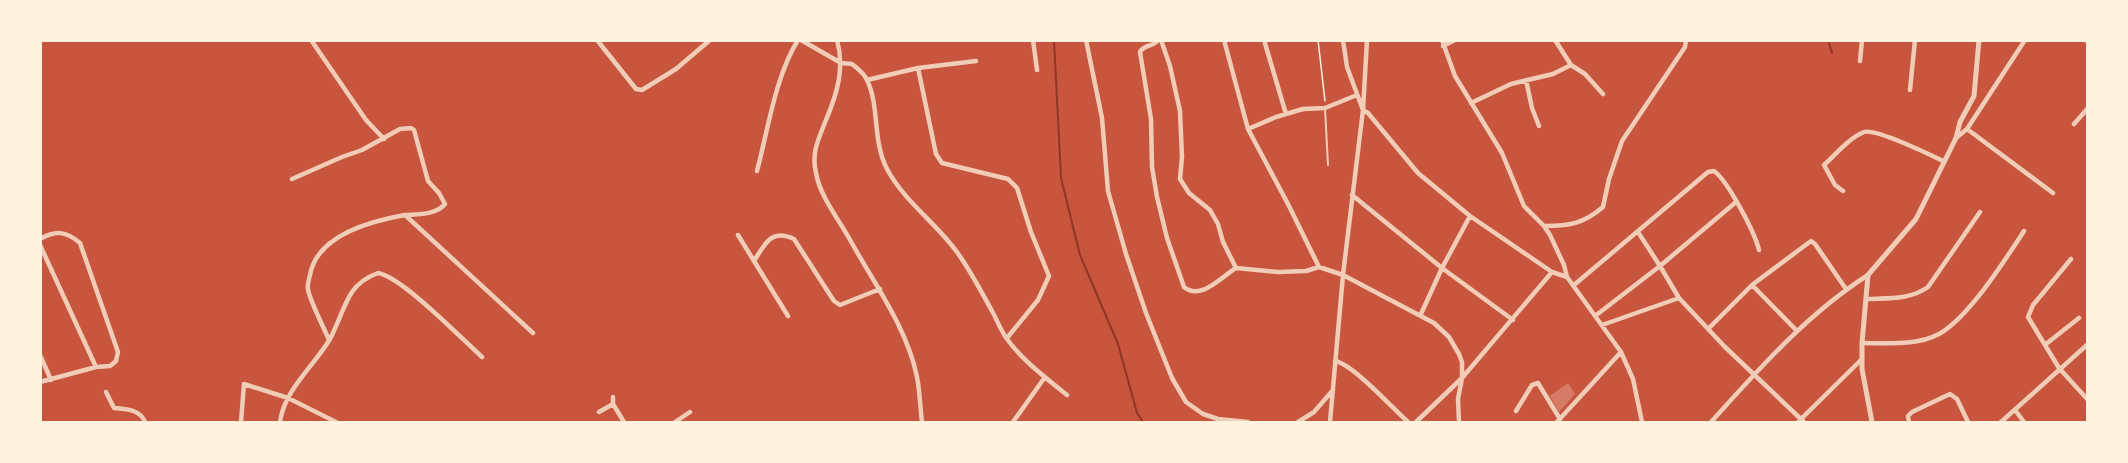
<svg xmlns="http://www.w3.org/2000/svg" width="2128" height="463" font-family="'Fira Sans',sans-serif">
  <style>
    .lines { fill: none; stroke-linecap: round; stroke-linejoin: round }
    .stream { stroke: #8f3625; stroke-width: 2 }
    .building { fill: #d67c66 }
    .path { stroke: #fff3e0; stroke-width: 1.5 }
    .service { stroke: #f1ccb7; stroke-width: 2 }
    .minor { stroke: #f1ccb7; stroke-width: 4.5 }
    .tertiary { stroke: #f1ccb7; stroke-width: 5 }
  </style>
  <rect width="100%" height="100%" fill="#c8553d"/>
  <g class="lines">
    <path class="stream" d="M1054,40l7,138 19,77 38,89 19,69 6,9
      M1828,40l4,13"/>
  </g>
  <path class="building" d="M1568,383l7,11 -16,18 -9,-16z"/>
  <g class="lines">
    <path class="path" d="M1318,40l7,61"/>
    <path class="service" d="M1325,108l3,57"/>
    <path class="minor" d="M311,40l55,80 18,19
      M597,40l39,49 6,1 34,-21 34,-29
      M801,40l40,23 11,1c5,4 12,9 15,16 13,27 5,60 20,89 17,32 48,53 70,83 13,18 24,39 35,59 5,9 9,20 15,28 16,22 39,39 60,56
      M837,40c8,28 0,54 -11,80 -7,18 -15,32 -10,53 4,23 21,44 33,65 24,44 58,89 68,139 3,15 3,30 5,45
      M1033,40l4,30
      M1086,40l16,78 6,73 18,63 20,59 26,65 14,24 17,12 15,5 30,3
      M1158,40c-4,7 -14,4 -18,12l11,67 1,48 5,30 10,41 17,49c17,14 37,-10 52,-19
      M1161,40l9,26 10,45 2,46 -2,22 9,14 21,17 8,14 5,18 13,26 42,4 28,-1 13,-4 24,8 91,48 15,14 10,17 3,8v16l-46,44
      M1224,40l24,89 40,75 31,63
      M1264,40l22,74
      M1343,40l4,27 16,43 5,3 50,60 52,43 82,56 15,5
      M1442,40l13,36 47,77 22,53 20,20 6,9 14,30 3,12 54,75 12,27 9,43
      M1555,40l16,25 14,9 18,20
      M2086,40l2,2
      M1443,46l12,-6
      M1860,61l2,-21
      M918,68l18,86 6,9 66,16 9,9 14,44 18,44 -11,24 -31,38
      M867,80l51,-12 58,-7
      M1526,80l6,28 7,18
      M1910,90l5,-50
      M1471,103l40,-19 42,-10 18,-9
      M2074,124l14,-16
      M1248,129l28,-12 27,-8 22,-1 32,-13
      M1967,129l86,64
      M1956,138l11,-9 58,-89
      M757,171c11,-41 18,-94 41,-131
      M292,179l50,-22 20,-7 38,-21 11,-1 3,2 14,51 11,12 6,11c-9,11 -27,10 -40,11
      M1843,191l-8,-6 -11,-20c12,-11 25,-27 40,-33 11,-4 67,23 79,29
      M1352,195l90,73 71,52
      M1544,226c25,0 39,-2 59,-19l6,-28 13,-38 63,-94 1,-7
      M1638,232l22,34 19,32 46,49 79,75
      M738,235l16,26
      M40,239c16,-9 26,-8 40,4l38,109 -2,9 -6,5 -14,1 -56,15
      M40,245l56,122
      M2071,259l-38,46 -5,12 31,51 29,32
      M1574,285l134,-113 6,-1c14,10 41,62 45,79
      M1752,285l45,46
      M1866,299c22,-1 44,1 62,-12l52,-75
      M1421,314l21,-46 28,-52
      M788,316l-34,-55c11,-17 17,-33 40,-22l40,62 6,4 40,-16
      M1595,316l65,-50 76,-64
      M1602,325l77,-27
      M1708,329l44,-44 59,-44 4,3 31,45
      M329,340c-5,-12 -20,-41 -21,-51 -1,-4 1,-10 2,-14 7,-40 61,-54 95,-60l128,118
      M1862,343c24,0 55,3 77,-9 30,-17 66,-74 85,-103
      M2046,344l33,-26
      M40,355l11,25
      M1335,361c18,3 58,48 73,61
      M106,392l8,16c11,1 26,1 31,14
      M613,397v7l11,18
      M2015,410l9,12
      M1516,411l16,-26 6,-2 22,36
      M599,412l14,-8
      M241,422l3,-38 44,14 48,24
      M280,422c4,-32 34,-56 50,-83 8,-15 13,-33 22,-47 7,-10 15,-15 26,-19 24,4 83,65 104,84
      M675,422l15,-10
      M1013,422l32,-45
      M1298,422l16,-10 19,-22
      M1330,422l13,-147 20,-165 4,-70
      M1459,422l-1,-23 4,-21 90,-106
      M1557,422l64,-70
      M1711,422c48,-53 96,-108 157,-147
      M1798,422l64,-63
      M1909,422l-1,-6 4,-4 38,-18 7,5 11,23
      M2001,422l87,-78"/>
    <path class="tertiary" d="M1872,422l-10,-53v-26l6,-68 48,-56 40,-81 4,-16 14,-26 5,-56"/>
  </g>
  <rect width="2128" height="463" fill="none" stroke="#fff3e0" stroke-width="84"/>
</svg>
